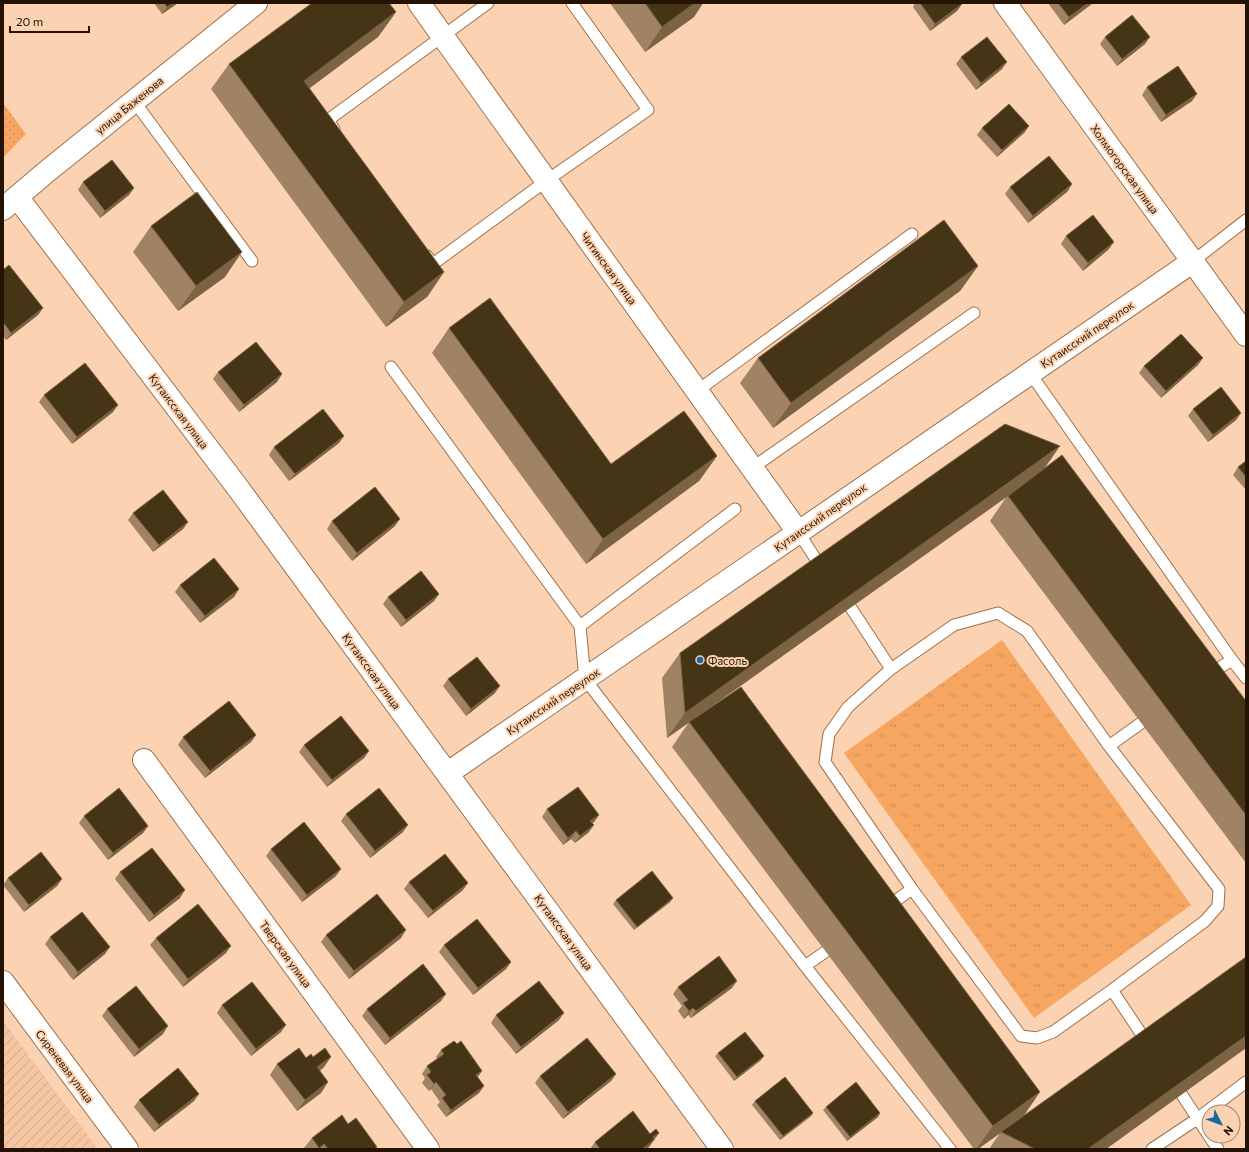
<svg xmlns="http://www.w3.org/2000/svg" width="1249" height="1152" font-family="Commissioner,sans-serif">
  <style>
    .industrial { fill: url(#industrial-furrows) }
    .grass { fill: url(#grass-dots) }
    .park { fill: url(#park-tufts) }
    .lines { fill: none; stroke-linecap: round; stroke-linejoin: round }
    .lane-casing { stroke: #9f714b; stroke-width: 13 }
    .street-casing { stroke: #9f714b; stroke-width: 24 }
    .lane { stroke: #fff; stroke-width: 11 }
    .street { stroke: #fff; stroke-width: 22 }
    .wall { fill: #a08364 }
    .shaded-wall { fill: #7c6344 }
    .building { fill: #453415; stroke: #7c6344 }
    .poi-dot { fill: #146b9c; stroke: #fbd2b2; stroke-width: 1.5 }
    .labels { text-anchor: middle; dominant-baseline: central; stroke-width: 4; stroke-linejoin: round; paint-order: stroke }
    .street-label { font-size: 11px; fill: #241203; stroke: #fbd2b2 }
    .poi-label { font-size: 11px; fill: #241203; stroke: #fbd2b2; text-anchor: start }
  </style>
  <defs>
    <pattern id="industrial-furrows" width="10" height="10" patternUnits="userSpaceOnUse"><rect width="10" height="10" fill="#f3c5a2"/><path d="M-1 1l2-2M0 10L10 0M9 11l2-2" fill="none" stroke="#d0a88a"/></pattern>
    <pattern id="grass-dots" width="8" height="8" patternUnits="userSpaceOnUse"><rect width="8" height="8" fill="#f6a661"/><path d="M2 2h.1M6 6h.1" fill="none" stroke="#d38e53" stroke-width="1.8" stroke-linecap="round"/></pattern>
    <pattern id="park-tufts" width="24" height="20" patternUnits="userSpaceOnUse"><rect width="24" height="20" fill="#f6a661"/><path d="M3 7l-1-3M5 7V3M7 7l1-3M15 17l-1-3M17 17v-4M19 17l1-3" fill="none" stroke="#d38e53"/></pattern>
  </defs>
  <rect width="100%" height="100%" fill="#fbd2b2"/>
  <path class="industrial" d="M3,1021l95,128h-95z"/>
  <path class="grass" d="M3,103l23,31 -23,24z"/>
  <path class="park" d="M1002,640l189,265 -157,113 -190,-265z"/>
  <g class="lines">
    <g class="lane-casing">
      <path id="lane" d="M134,101l118,160
        M334,129l-6,-9 160,-117
        M427,256l6,8 113,-83 102,-71 -76,-107
        M1192,262l54,-42
        M391,367l189,259 5,53 220,287 145,183
        M1030,373l202,287 -24,15
        M697,391l215,-157
        M752,468l222,-155
        M798,532l23,35
        M851,608l40,61
        M580,626l155,-117
        M1232,660l14,18
        M1109,746l32,-23
        M887,907l25,-18
        M805,966l20,-14
        M1112,990l-59,42 -16,6 -16,-2 -109,-147 -87,-127 4,-28 19,-27 43,-38 63,-44 44,-12 29,18 82,115 110,143 -1,17 -13,15 -93,69 34,51
        M1182,1095l27,41
        M1209,1136l9,13
        M1152,1149l45,-30 49,-37"/>
    </g>
    <g class="street-casing">
      <path id="street" d="M419,3l379,529
        M1005,3l241,332
        M17,197l221,291 484,661
        M3,209l42,-36 211,-170
        M144,760l284,389
        M448,773l744,-511
        M3,982l124,167"/>
    </g>
    <use href="#lane" class="lane"/>
    <use href="#street" class="street"/>
  </g>
  <path class="wall" d="M154,3h24l-16,11z
    M610,3h93l-9,14 -49,35z
    M915,3h46l1,1 -5,7 -27,20 -17,-24z
    M1048,3h45l-29,22z
    M396,12l-18,25 -69,51 135,184 -17,25 -41,30 -175,-238 18,-25z
    M1105,37l40,7 -28,22 -17,-22z
    M961,57l41,12 -26,21 -20,-26z
    M1147,87l45,14 -31,21 -19,-27z
    M1029,126l-5,7 -27,24 -20,-22 5,-7z
    M83,182l51,6 -5,7 -29,23 -22,-28z
    M1072,184l-5,8 -39,31 -23,-29 5,-7z
    M151,226l74,51 -47,34 -45,-59z
    M1066,236l43,13 -26,22 -22,-27z
    M978,266l-18,25 -187,137 -33,-45 18,-25z
    M3,270l40,38 -5,7 -32,25 -3,-4z
    M449,328l162,136 106,-8 -18,25 -113,83 -154,-211z
    M1198,365l-37,33 -22,-25 5,-7z
    M218,372l64,2 -5,8 -38,30 -26,-33z
    M44,395l74,10 -5,7 -41,32 -33,-42z
    M1193,409l48,4 -5,7 -28,22 -20,-26z
    M344,436l-5,7 -50,38 -20,-26 5,-8z
    M1246,461v29l-13,-15 5,-8z
    M1045,468l201,233v162l-256,-342 17,-25 -340,242 -5,-60 18,-25z
    M133,513l55,9 -5,7 -30,23 -25,-32z
    M332,521l63,5 -43,35 -25,-32z
    M180,585l59,4 -5,8 -34,26 -25,-31z
    M439,594l-5,7 -33,26 -18,-23 5,-7z
    M448,679l47,14 -29,23 -23,-30z
    M689,722l334,394 223,-68 -140,101h-117l11,-16 -22,16h-4l-302,-402z
    M256,735l-5,7 -46,36 -27,-33 5,-8z
    M304,745l65,6 -5,7 -37,29 -28,-35z
    M547,809l52,6 -5,7 -2,1 -3,9 -14,11 -4,-4 -8,6 -21,-28z
    M346,814l57,18 -33,26 -29,-37z
    M84,816l64,10 -5,7 -35,27 -29,-37z
    M271,849l65,27 -34,26 -36,-46z
    M120,872l60,26 -31,24 -34,-43z
    M8,878l54,1 -5,7 -33,26 -21,-27z
    M409,882l54,8 -35,28 -24,-29z
    M673,898l-3,4 -36,28 -21,-26 3,-4z
    M326,935l75,3 -52,41 -28,-37z
    M50,937l55,17 -32,26 -28,-36z
    M156,938l70,15 -43,34 -33,-42z
    M444,945l67,17 -5,7 -33,26 -34,-43z
    M678,987l54,1 -41,30 -3,-3 -4,4 -6,-8 4,-5 -9,-12z
    M441,1001l-56,44 -23,-29 5,-7z
    M222,1005l59,27 -30,24 -34,-43z
    M107,1009l56,25 -29,23 -32,-41z
    M496,1015l63,5 -43,34 -25,-31z
    M457,1044l21,33 6,9 -5,7 -33,24 -9,-12 3,-3 -9,-13 -2,2 -7,-8 3,-5 -3,-4 5,-8 10,-7 -1,-2 5,-7z
    M718,1053l43,7 -27,21 -19,-25z
    M313,1057l11,10 -4,4 8,11 -7,11 -24,18 -27,-36 7,-11z
    M616,1074l-5,7 -48,38 -28,-36 5,-7z
    M139,1100l55,1 -40,31 -20,-25z
    M755,1101l58,12 -2,3 -31,24 -28,-35z
    M826,1107l54,6 -2,4 -31,24 -24,-31z
    M348,1124l29,23 -1,2h-71l-1,-1 8,-10z
    M659,1133l-10,14 -3,2h-56l5,-7 55,-8z"/>
  <path class="shaded-wall" d="M173,3h5l-16,11 5,-7z
    M695,3h8l-9,14 -49,35 17,-25z
    M1088,3h5l-29,22 5,-8z
    M962,4l-5,7 -27,20 5,-7z
    M396,12l-18,25 -92,69 18,-25z
    M1150,37l-5,7 -28,22 5,-7z
    M1007,62l-5,7 -26,21 5,-7z
    M1197,94l-5,7 -31,21 5,-7z
    M1029,126l-5,7 -27,24 5,-7z
    M1072,184l-5,8 -39,31 5,-7z
    M134,188l-5,7 -29,23 5,-7z
    M1114,242l-5,7 -26,22 5,-8z
    M242,252l-17,25 -47,34 18,-25z
    M978,266l-18,25 -187,137 18,-25z
    M444,272l-17,25 -41,30 18,-25z
    M43,308l-5,7 -32,25 5,-7z
    M1203,358l-5,7 -37,33 5,-7z
    M282,374l-5,8 -38,30 5,-7z
    M118,405l-5,7 -41,32 5,-7z
    M1241,413l-5,7 -28,22 5,-7z
    M344,436l-5,7 -50,38 6,-7z
    M1060,446l-18,26 -375,266 18,-25z
    M717,456l-18,25 -113,83 17,-25z
    M400,519l-5,7 -43,35 5,-8z
    M188,522l-5,7 -30,23 6,-7z
    M239,589l-5,8 -34,26 5,-7z
    M439,594l-5,7 -33,26 5,-7z
    M500,686l-5,7 -29,23 5,-7z
    M256,735l-5,7 -46,36 5,-7z
    M369,751l-5,7 -37,29 5,-7z
    M599,815l-5,7 -9,6 5,-7z
    M408,825l-5,7 -33,26 5,-7z
    M594,825l-5,7 -14,11 5,-7z
    M148,826l-5,7 -35,27 5,-7z
    M576,831l-5,8 -8,6 5,-7z
    M341,869l-5,7 -34,26 5,-7z
    M62,879l-5,7 -33,26 5,-7z
    M468,883l-5,7 -35,28 5,-7z
    M185,890l-5,8 -31,24 5,-7z
    M673,898l-3,4 -36,28 3,-3z
    M406,930l-5,8 -52,41 5,-8z
    M231,946l-5,7 -43,34 5,-8z
    M110,947l-5,7 -32,26 5,-8z
    M511,962l-5,7 -33,26 5,-7z
    M737,981l-5,7 -41,30 5,-7z
    M446,994l-5,7 -56,44 5,-7z
    M693,1008l-5,7 -4,4 5,-8z
    M564,1013l-5,7 -43,34 5,-7z
    M286,1025l-5,7 -30,24 5,-7z
    M168,1026l-5,8 -29,23 5,-8z
    M1246,1036v12l-140,101h-18z
    M764,1056l-3,4 -27,21 3,-4z
    M331,1057l-7,10 -14,11 7,-11z
    M482,1071l-5,7 -1,-3z
    M616,1074l-5,7 -48,38 5,-7z
    M328,1082l-7,11 -24,18 8,-11z
    M436,1082l-5,7 -2,2 5,-7z
    M484,1086l-5,7 -33,24 5,-7z
    M1040,1092l-17,25 -45,32h-2l17,-23z
    M199,1094l-5,7 -40,31 5,-7z
    M813,1113l-2,3 -31,24 3,-4z
    M880,1113l-2,4 -31,24 3,-4z
    M659,1133l-10,14 -3,2h-4l11,-12z
    M324,1144l-4,5h-2l1,-1z"/>
  <path class="building" d="M164,3h9l-6,4z
    M312,3h77l7,9 -92,69 140,191 -40,30 -175,-238z
    M645,3h50l-33,24z
    M920,3h41l1,1 -27,20z
    M1058,3h30l-19,14z
    M1132,15l18,22 -28,22 -17,-22z
    M987,37l20,25 -26,21 -20,-26z
    M1178,66l19,28 -31,21 -19,-28z
    M1009,104l20,22 -27,24 -20,-22z
    M1049,156l23,28 -39,32 -23,-29z
    M112,160l22,28 -29,23 -22,-29z
    M197,192l45,60 -46,34 -45,-60z
    M1093,215l21,27 -26,21 -22,-27z
    M944,220l34,46 -187,137 -33,-45z
    M9,265l34,43 -32,25 -8,-11v-52z
    M490,298l121,166 73,-53 33,45 -114,83 -154,-211z
    M1181,334l22,24 -37,33 -22,-25z
    M256,342l26,32 -38,31 -26,-33z
    M85,363l33,42 -41,32 -33,-42z
    M1221,387l20,26 -28,22 -20,-26z
    M323,409l21,27 -49,38 -21,-27z
    M1005,424l55,22 -375,267 -5,-60z
    M1062,455l184,246v114l-238,-319z
    M1246,461v16l-8,-10z
    M375,487l25,32 -43,34 -25,-32z
    M163,490l25,32 -29,23 -26,-32z
    M214,558l25,31 -34,27 -25,-31z
    M421,571l18,23 -33,26 -18,-23z
    M477,657l23,29 -29,23 -23,-30z
    M741,687l299,405 -47,34 -304,-404z
    M229,701l27,34 -46,36 -27,-34z
    M341,716l28,35 -37,29 -28,-35z
    M578,787l21,28 -9,6 4,4 -14,11 -4,-5 -8,7 -21,-29z
    M119,788l29,38 -35,27 -29,-37z
    M379,788l29,37 -33,26 -29,-37z
    M304,822l37,47 -34,26 -36,-46z
    M152,848l33,42 -31,25 -34,-43z
    M41,852l21,27 -33,26 -21,-27z
    M445,854l23,29 -35,28 -24,-29z
    M652,871l21,27 -36,29 -21,-27z
    M377,894l29,36 -52,41 -28,-36z
    M198,904l33,42 -43,33 -32,-41z
    M82,912l28,35 -32,25 -28,-35z
    M477,919l34,43 -33,26 -34,-43z
    M719,956l18,25 -41,30 -3,-3 -4,3 -6,-8 5,-3 -10,-13z
    M1246,957v79l-158,113h-53l-34,-17z
    M423,964l23,30 -56,44 -23,-29z
    M539,981l25,32 -43,34 -25,-32z
    M252,982l34,43 -30,24 -34,-44z
    M136,986l32,40 -29,23 -32,-40z
    M745,1032l19,24 -27,21 -19,-24z
    M587,1038l29,36 -48,38 -28,-36z
    M454,1041l3,3 4,-3 21,30 -6,4 8,11 -33,24 -9,-12 4,-3 -10,-13 -2,2 -7,-9 4,-3 -4,-6 17,-12 -3,-4z
    M299,1048l7,10 5,-4 2,3 12,-9 6,9 -14,10 11,15 -23,18 -28,-36z
    M178,1068l21,26 -40,31 -20,-25z
    M785,1077l28,36 -30,23 -28,-35z
    M856,1082l24,31 -30,24 -24,-30z
    M633,1111l17,23 6,-5 3,4 -6,4 1,3 -12,9h-42l-5,-7z
    M342,1115l6,9 8,-6 21,29 -3,2h-46l-4,-5 -5,4 -7,-10z"/>
  <circle class="poi-dot" cx="700" cy="660" r="4"/>
  <g class="labels">
    <g class="street-label">
      <text transform="translate(129 105) rotate(-39)">улица Баженова</text>
      <text transform="translate(1125 169) rotate(54)">Холмогорская улица</text>
      <text transform="translate(609 268) rotate(54)">Читинская улица</text>
      <text transform="translate(1087 334) rotate(-34)">Кутаисский переулок</text>
      <text transform="translate(179 411) rotate(53)">Кутаисская улица</text>
      <text transform="translate(820 517) rotate(-35)">Кутаисский переулок</text>
      <text transform="translate(372 671) rotate(54)">Кутаисская улица</text>
      <text transform="translate(553 701) rotate(-34)">Кутаисский переулок</text>
      <text transform="translate(564 932) rotate(54)">Кутаисская улица</text>
      <text transform="translate(286 954) rotate(54)">Тверская улица</text>
      <text transform="translate(65 1066) rotate(53)">Сиреневая улица</text>
    </g>
    <g class="poi-label">
      <text x="708" y="660">Фасоль</text>
    </g>
  </g>
  <rect width="1249" height="1152" fill="none" stroke="#241203" stroke-width="8"/>
  <g transform="translate(1221 1124) rotate(132)"><circle r="19" fill="#fbd2b2" stroke="#a5856c"/>
  <path d="M0-3L7 15L0 10L-7 15Z" fill="#146b9c"/>
  <text y="-6" font-size="11" font-weight="bold" text-anchor="middle" fill="#241203">N</text>
  </g>
  <path d="M10 26v6h79v-6" fill="none" stroke="#241203" stroke-width="2"/>
  <text x="16" y="26" font-size="12" fill="#241203" stroke="#fbd2b2" stroke-width="3" paint-order="stroke">20 m</text>
</svg>
